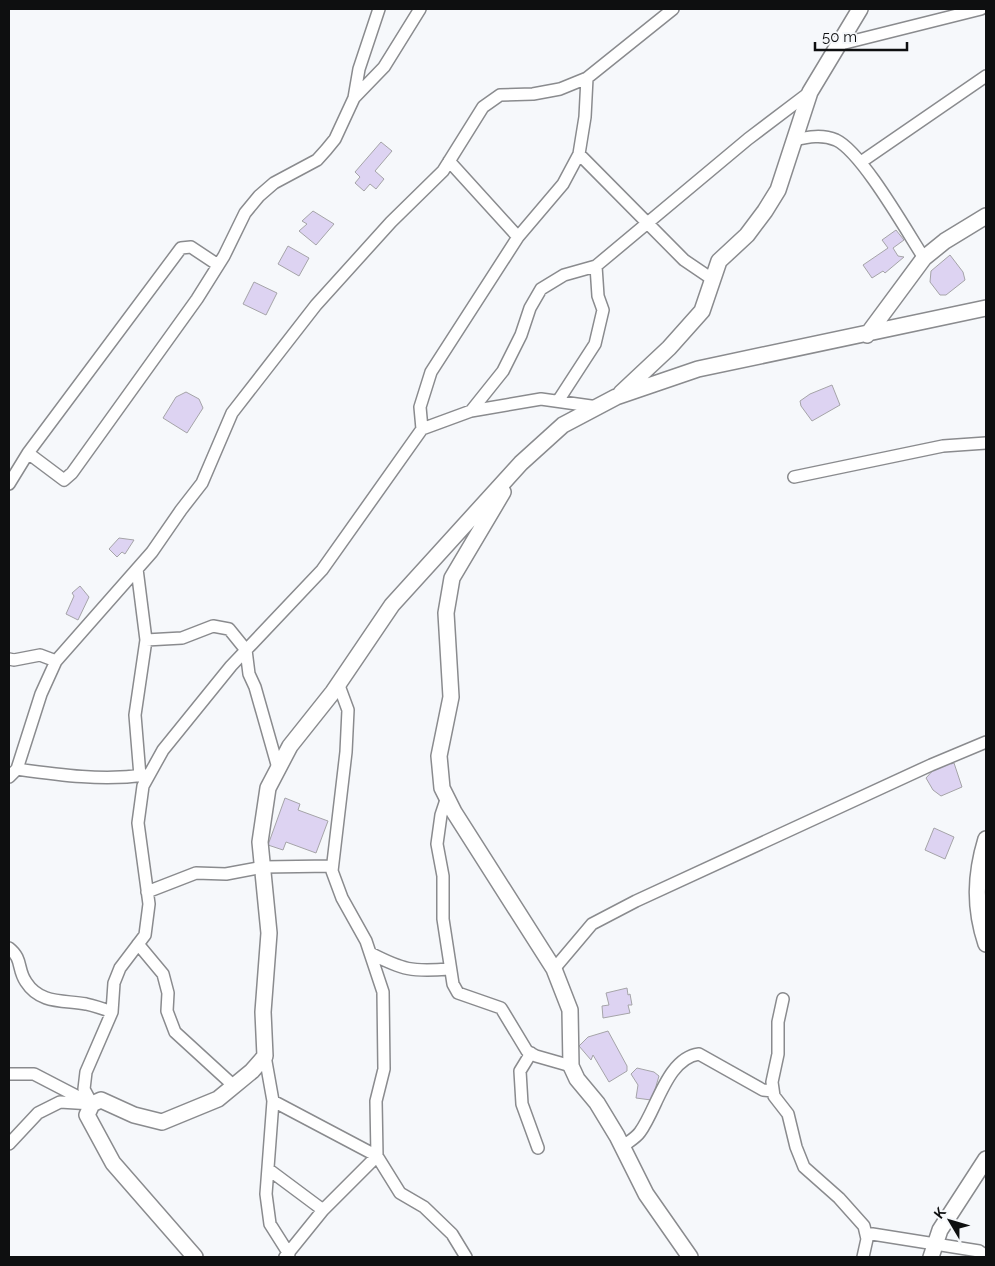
<svg xmlns="http://www.w3.org/2000/svg" width="995" height="1266" font-family="Raleway,sans-serif">
  <style>
    .building { fill: #ddd3f2; stroke: #a5a4a8 }
    .lines { fill: none; stroke-linecap: round; stroke-linejoin: round }
    .minor-casing { stroke: #8a8b8e; stroke-width: 14 }
    .tertiary-casing { stroke: #8a8b8e; stroke-width: 18 }
    .minor { stroke: #fff; stroke-width: 11 }
    .tertiary { stroke: #fff; stroke-width: 15 }
  </style>
  <rect width="100%" height="100%" fill="#f6f8fb"/>
  <path class="building" d="M381,142l11,9 -17,20 9,8 -8,10 -6,-5 -6,7 -9,-8 5,-6 -5,-5z
    M313,211l21,13 -18,21 -17,-14 8,-7 -5,-3z
    M896,230l8,10 -11,8 5,8 6,1 -19,16 -2,-2 -11,7 -9,-13 25,-17 -6,-8z
    M288,246l21,12 -10,18 -21,-12z
    M950,255l13,17 2,8 -19,15h-6l-10,-13 1,-11z
    M254,282l23,11 -11,22 -23,-11z
    M832,385l8,20 -28,16 -11,-15 -1,-5 10,-7z
    M186,392l13,7 4,9 -16,25 -24,-15 13,-21z
    M119,538l15,2 -9,14 -3,-2 -5,5 -8,-8z
    M80,586l9,11 -11,23 -12,-6 8,-18 -2,-3z
    M950,761l1,3 3,-1 8,24 -21,9 -8,-6 -7,-12 11,-12z
    M285,798l15,6 -2,6 30,11 -12,32 -30,-11 -3,8 -15,-5z
    M934,828l20,9 -9,22 -20,-9z
    M627,988l1,7 2,-1 2,11h-4l2,8 -27,5 -1,-12 7,-1 -3,-12z
    M608,1031l19,35v5l-18,11 -16,-27 -2,5 -12,-14 9,-9z
    M637,1068l17,4 5,4 -5,17 1,1 -4,6 -15,-2 2,-13 -7,-11z"/>
  <g class="lines">
    <g class="minor-casing">
      <path id="minor" d="M837,45l144,-36
        M354,98l5,-29 20,-60
        M794,140c14,-3 28,-6 42,0 26,12 71,92 88,118
        M579,154l105,106 28,19
        M449,161l69,76
        M861,162l125,-86
        M558,401l37,-57 8,-34 -5,-14 -2,-30
        M471,411l32,-40 18,-36 9,-27 11,-19 23,-14 32,-9 152,-127 62,-47
        M422,429l49,-18 70,-12 57,8
        M28,453l36,27 8,-7 125,-174 27,-43 21,-43 14,-17 15,-13 43,-23 9,-10 9,-11 19,-41 30,-31 36,-58
        M794,477l149,-31 43,-3
        M9,484l19,-31 153,-205 10,-1 27,18
        M137,569l9,71 -11,75 5,61
        M146,640l36,-2 31,-12 16,3 17,21 3,24 6,13 23,81
        M9,659l5,1 26,-5 16,6
        M17,769c43,6 85,12 128,6
        M9,777l8,-8 24,-75 15,-33 96,-109 29,-42 21,-27 30,-70 84,-108 75,-83 52,-51 40,-64 17,-12 33,-1 27,-5 27,-11 86,-69
        M447,797l-6,18 -4,29 6,32v43l10,65 5,9 43,15 26,43 9,5 35,10
        M147,892l49,-19 30,1 37,-7 69,-1
        M138,944l25,30 5,19 -1,18 8,21 59,54
        M9,948c14,11 8,21 17,34 14,22 37,18 60,22 9,2 18,5 26,8
        M370,953c33,17 42,19 79,16
        M554,969l38,-45 44,-23 295,-136 55,-23
        M783,999l-5,23v32l-6,28 2,14 14,18 8,33 8,20 35,31 25,28 3,13 -4,18
        M531,1053l-11,18 2,33 16,44
        M265,1056l8,45 -7,93 4,30 19,30
        M9,1074h25l54,28
        M273,1101l104,55 23,37 24,14 28,27 14,23
        M92,1104l-8,-15 2,-17 26,-60 2,-29 6,-15 25,-33 4,-31 -11,-81 5,-37 20,-36 68,-84 91,-96 100,-141 -2,-22 11,-35 87,-135 45,-53 16,-30 6,-37 2,-39
        M9,1144l29,-31 22,-11 32,2
        M622,1147c6,-5 14,-9 18,-15 17,-23 27,-74 59,-78l64,36 10,1
        M268,1169l55,41
        M866,1233l113,18 7,5
        M285,1257l38,-47 54,-54 -1,-55 8,-32 -1,-77 -17,-51 -24,-43 -10,-27 14,-119 2,-42 -10,-27"/>
    </g>
    <g class="tertiary-casing">
      <path id="tertiary" d="M867,335l57,-77 21,-17 41,-25
        M621,393l48,-45 33,-37 17,-50 28,-26 18,-24 13,-21 32,-98 50,-83
        M503,492l-51,86 -6,35 5,84 -12,59 3,32 12,24 100,157 16,41 1,56 6,13 20,24 20,33 29,58 44,63
        M986,839c-11,36 -12,69 0,105
        M195,1257l-82,-94 -26,-48 5,-11 9,-4 33,15 28,7 56,-23 34,-28 13,-15 -2,-44 6,-79 -9,-91 8,-54 22,-42 43,-54 59,-87 129,-142 42,-38 53,-28 82,-28 288,-61
        M931,1257l9,-27 46,-71"/>
    </g>
    <use href="#minor" class="minor"/>
    <use href="#tertiary" class="tertiary"/>
  </g>
  <rect width="995" height="1266" fill="none" stroke="#0e0f10" stroke-width="20"/>
  <g transform="translate(950 1221) rotate(308)" stroke="#f6f8fb" stroke-width="4" paint-order="stroke">
  <path d="M0-4L9 19L0 12L-9 19Z" fill="#0e0f10"/>
  <text y="-8" font-size="14" font-weight="bold" text-anchor="middle" fill="#0e0f10">K</text>
  </g>
  <path d="M815 42v8h92v-8" fill="none" stroke="#0e0f10" stroke-width="2.5"/>
  <text x="822" y="42" font-size="15" fill="#0e0f10" stroke="#f6f8fb" stroke-width="4" paint-order="stroke">50 m</text>
</svg>
